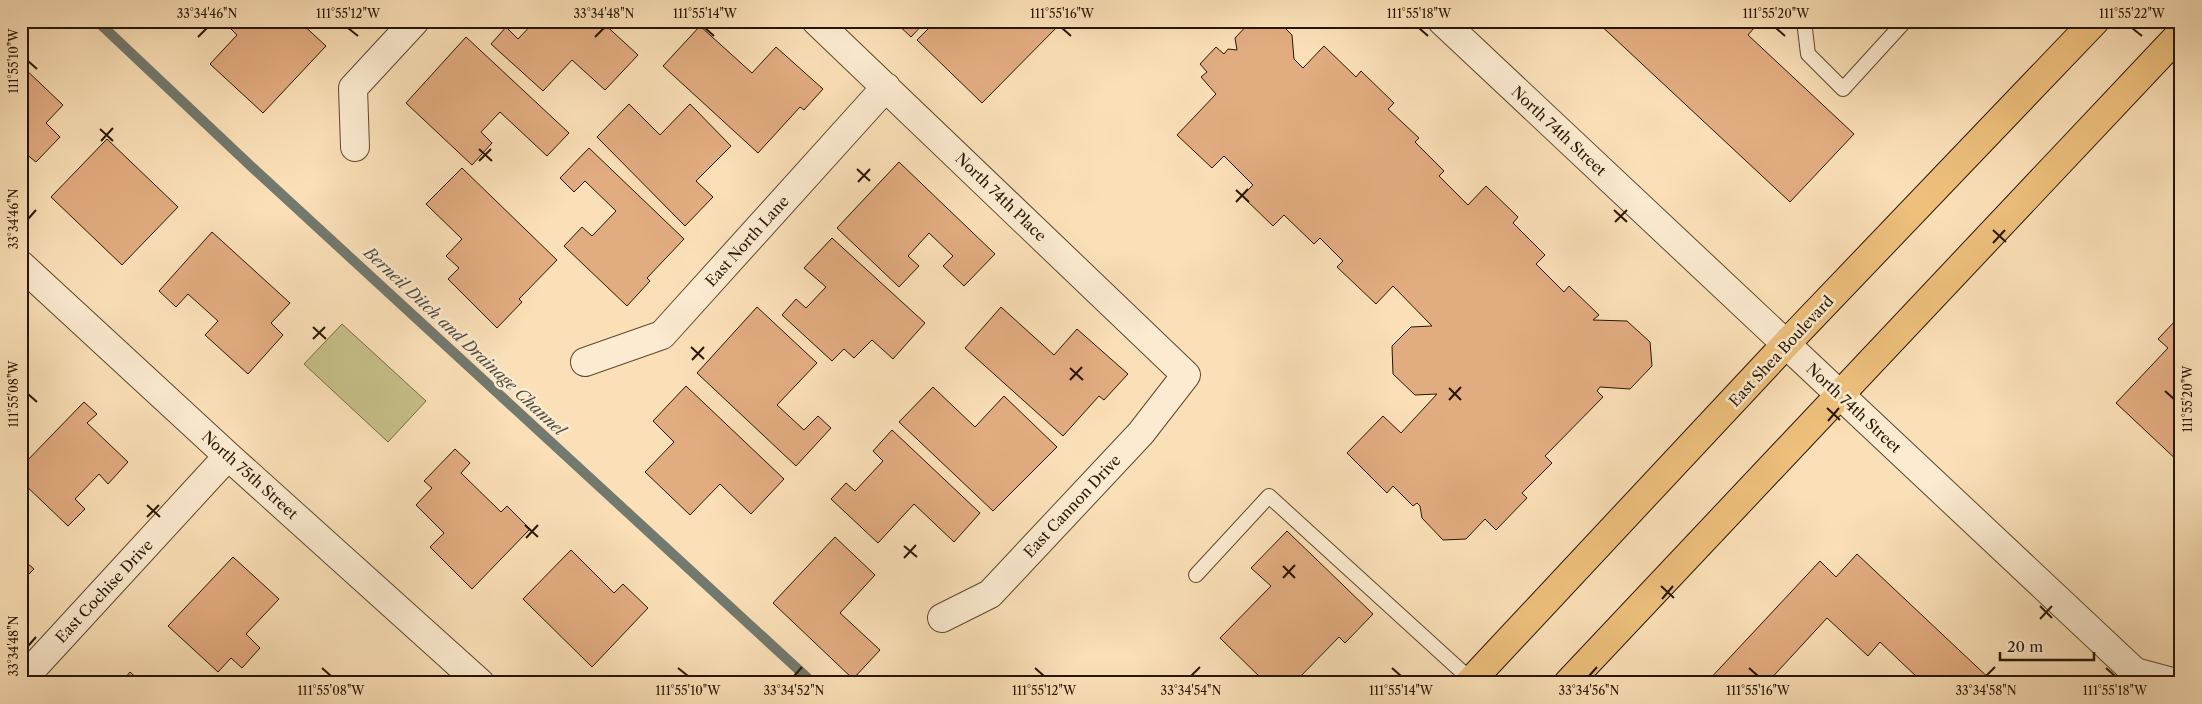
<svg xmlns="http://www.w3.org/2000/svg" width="2202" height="704" font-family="'Libre Caslon Text',serif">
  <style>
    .green { fill: #c6c089; stroke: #786b44 }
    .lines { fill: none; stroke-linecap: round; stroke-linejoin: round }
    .stream { stroke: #72796e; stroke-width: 10 }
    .building { fill: #e2ac81; stroke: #291600 }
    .service-casing { stroke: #5e482e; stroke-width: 16 }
    .minor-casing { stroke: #5e482e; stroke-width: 30 }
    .tertiary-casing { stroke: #5e482e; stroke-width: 30 }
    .primary-casing { stroke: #291600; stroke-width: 30 }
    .service { stroke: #fcebd0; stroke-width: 14 }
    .minor { stroke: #fcebd0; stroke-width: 28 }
    .tertiary { stroke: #fcebd0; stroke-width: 28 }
    .primary { stroke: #eec07c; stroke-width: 28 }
    .ticks { fill: none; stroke: #291600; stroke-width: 2 }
    .labels { text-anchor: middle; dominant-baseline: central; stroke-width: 5; stroke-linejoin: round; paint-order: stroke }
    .street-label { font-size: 15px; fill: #291600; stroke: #fcebd0 }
    .water-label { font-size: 16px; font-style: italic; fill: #535040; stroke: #fcebd0 }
    .neatline { fill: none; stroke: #291600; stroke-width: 2 }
    .ticks-label { font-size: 12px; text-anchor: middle; fill: #291600 }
  </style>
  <rect width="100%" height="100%" fill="#fbe0b7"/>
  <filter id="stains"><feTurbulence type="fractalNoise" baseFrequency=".004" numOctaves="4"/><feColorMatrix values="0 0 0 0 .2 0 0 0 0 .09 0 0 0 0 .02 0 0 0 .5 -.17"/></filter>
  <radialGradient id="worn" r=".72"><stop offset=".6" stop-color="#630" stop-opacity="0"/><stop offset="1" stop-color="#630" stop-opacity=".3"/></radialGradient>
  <path class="green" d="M342,324l84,77 -38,41 -84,-78z"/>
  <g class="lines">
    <path class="stream" d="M97,21l157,148 559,514"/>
  </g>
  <path class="building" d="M223,21h76l27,25 -63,67 -53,-49 27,-29z
    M535,21h66l37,34 -33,35 -33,-30 -29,31 -52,-47 15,-17 12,12z
    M894,21h32l-15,16z
    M936,21h127l-81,82 -65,-63z
    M1251,21h27l14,14 2,24 9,9 21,-22 32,31 5,-6 33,32 -6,6 31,29 -4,4 29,29 -5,5 29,29 18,-19 32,31 -5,6 32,32 -9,9 28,28 5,-6 30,29 -6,5 34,1 23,21 2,24 -22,23 -30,-2 -3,4 6,6 -58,59 7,7 -30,30 5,5 -31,32 -11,-11 -19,20 -23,1 -21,-22 -2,-12 -3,-3 -4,3 -20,-20 -6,7 -40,-40 36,-37 18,17 36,-39 -22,1 -22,-21 -1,-28 19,-19 21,-1 -39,-40 -17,18 -39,-37 6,-6 -23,-23 -6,6 -30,-29 -11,11 -31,-30 11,-11 -29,-29 -12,12 -35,-33 39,-41 -15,-17 6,-5 -7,-8 16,-17 8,7 4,-5 9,1 -2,-12z
    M1596,21h164l-12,14 106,99 -64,68z
    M700,26l52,47 24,-26 47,42 -19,21 -4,-3 -42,46 -95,-87z
    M466,37l103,96 -22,23 -47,-44 -19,20 11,11 -20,22 -66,-62z
    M21,65l42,40 -17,18 14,14 -24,25 -15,-12z
    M629,104l31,31 30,-31 41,42 -35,35 17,16 -28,29 -88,-89z
    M107,139l71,68 -56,58 -71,-68z
    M589,148l95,91 -37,39 3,3 -23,25 -63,-60 18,-19 10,9 24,-25 -31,-30 -11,11 -14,-14z
    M899,162l96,92 -31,32 -21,-20 10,-10 -24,-23 -21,23 11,10 -20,21 -62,-59z
    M462,168l95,92 -38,39 3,3 -25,26 -49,-49 11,-11 -13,-12 16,-17 -36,-35z
    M212,232l78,71 -19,20 12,12 -35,39 -43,-39 13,-14 -30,-27 -12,13 -17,-16z
    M832,238l93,85 -32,36 -21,-19 -18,18 -10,-9 -12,12 -50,-46 14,-16 10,9 20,-21 -22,-19z
    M757,307l60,56 -40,42 27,25 14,-14 13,12 -35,38 -99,-93z
    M1001,307l53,48 23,-26 51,45 -24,26 -5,-4 -36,40 -98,-88z
    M2177,319l4,4v141l-65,-61 52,-55 -10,-9z
    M686,386l98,93 -33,35 -31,-30 -30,31 -45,-43 29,-30 -21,-21z
    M933,387l42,40 29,-31 53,51 -64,64 -94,-89z
    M84,402l13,12 -10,9 41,39 -20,22 -9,-10 -24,25 10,10 -17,17 -47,-45v-14z
    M892,430l88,83 -26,29 -40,-38 -36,39 -47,-44 15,-16 9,8 28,-30 -10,-10z
    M455,449l15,14 -9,10 40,39 6,-6 23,23 -58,60 -42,-42 14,-14 -28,-28 16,-17 -8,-7z
    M1287,531l86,83 -28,29 -6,-6 -45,46h-28l-46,-45 51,-52 -20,-18z
    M835,537l40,38 -35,38 40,37 -27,29 -80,-76z
    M571,550l43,43 9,-9 25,24 -56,59 -69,-68z
    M1857,554l137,129h-78l3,-4 -39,-37 -12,14 -41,-38 -60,65h-61l114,-122 16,16z
    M233,557l46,42 -33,35 14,14 -18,20 -11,-10 -13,14 -50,-46z
    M21,558l13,11 -13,13z
    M130,672l12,11h-21z"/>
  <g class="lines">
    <g class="service-casing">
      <path id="service" d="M1804,21l4,33 35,35 62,-68
        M1196,575l73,-79 202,184"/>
    </g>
    <g class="minor-casing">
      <path id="minor" d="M816,21l370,354 -45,58 -151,161 -48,24
        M355,147l-2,-59 62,-67
        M21,265l207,191 252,227
        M585,362l77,-27 224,-248
        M21,681l207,-225"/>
    </g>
    <g class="tertiary-casing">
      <path id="tertiary" d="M1442,21l693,651 41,11"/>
    </g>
    <g class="primary-casing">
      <path id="primary" d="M1469,683l317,-339 309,-323
        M1568,683l613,-650"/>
    </g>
    <use href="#service" class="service"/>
    <use href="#minor" class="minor"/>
    <use href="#tertiary" class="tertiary"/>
    <use href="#primary" class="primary"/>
  </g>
  <path class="ticks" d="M348,28l10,8M705,28l9,8M1062,28l9,8M1419,28l9,8M1776,28l9,8M2132,28l10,8M198,37l9,-9M595,37l9,-9M28,61l9,8M100,129l13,12M101,141l12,-13M479,149l13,12M479,161l12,-12M857,169l13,12M858,182l12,-13M1236,190l13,12M1236,202l12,-13M1614,210l13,12M28,219l8,-9M1615,222l12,-12M1993,230l13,12M1993,243l12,-13M313,327l13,12M313,339l12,-12M691,347l13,12M692,360l12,-13M1070,368l13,12M1070,380l12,-13M1449,388l12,12M2165,391l9,8M28,394l9,8M1449,400l12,-13M1827,408l13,12M1828,421l11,-13M147,505l13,12M147,517l12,-12M525,525l13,12M526,538l12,-13M904,546l13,11M904,558l12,-13M1283,566l12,12M1283,578l12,-13M1661,586l13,12M1662,599l11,-13M2040,606l12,12M2040,619l12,-13M28,646l8,-9M322,668l9,8M678,668l10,8M1035,668l9,8M1392,668l9,8M1749,668l9,8M2106,668l9,8M794,676l8,-9M1191,676l9,-9M1589,676l8,-9M1986,676l9,-9"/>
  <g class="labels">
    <g class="street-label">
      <text transform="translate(1559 131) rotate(43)">North 74th Street</text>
      <text transform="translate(1001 197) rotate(44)">North 74th Place</text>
      <text transform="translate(747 241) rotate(-48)">East North Lane</text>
      <text transform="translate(1781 351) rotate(-47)">East Shea Boulevard</text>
      <text transform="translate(1854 408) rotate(43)">North 74th Street</text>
      <text transform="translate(250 475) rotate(42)">North 75th Street</text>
      <text transform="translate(1072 506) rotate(-47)">East Cannon Drive</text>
      <text transform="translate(104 591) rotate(-47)">East Cochise Drive</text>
    </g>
    <g class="water-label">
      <text transform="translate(465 341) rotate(43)">Berneil Ditch and Drainage Channel</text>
    </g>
  </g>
  <rect width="2202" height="704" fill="none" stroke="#fbe0b7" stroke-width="55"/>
  <path d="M2000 652v8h94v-8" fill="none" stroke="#291600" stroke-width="2.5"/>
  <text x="2007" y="652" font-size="15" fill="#291600" stroke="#fcebd0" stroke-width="4" paint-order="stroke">20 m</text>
  <rect x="28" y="28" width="2146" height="648" class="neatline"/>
  <g class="ticks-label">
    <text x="207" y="18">33°34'46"N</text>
    <text x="348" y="18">111°55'12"W</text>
    <text x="604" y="18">33°34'48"N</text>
    <text x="705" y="18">111°55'14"W</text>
    <text x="1062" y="18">111°55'16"W</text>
    <text x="1419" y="18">111°55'18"W</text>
    <text x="1776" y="18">111°55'20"W</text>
    <text x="2132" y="18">111°55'22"W</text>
    <text transform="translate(14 61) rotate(-90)" y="4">111°55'10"W</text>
    <text transform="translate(14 219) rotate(-90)" y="4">33°34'46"N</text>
    <text transform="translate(14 394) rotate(-90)" y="4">111°55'08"W</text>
    <text transform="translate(2188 399) rotate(-90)" y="4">111°55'20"W</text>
    <text transform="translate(14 646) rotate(-90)" y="4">33°34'48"N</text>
    <text x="331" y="695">111°55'08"W</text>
    <text x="688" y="695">111°55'10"W</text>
    <text x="794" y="695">33°34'52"N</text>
    <text x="1044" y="695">111°55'12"W</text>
    <text x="1191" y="695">33°34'54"N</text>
    <text x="1401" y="695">111°55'14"W</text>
    <text x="1589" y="695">33°34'56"N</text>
    <text x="1758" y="695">111°55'16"W</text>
    <text x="1986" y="695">33°34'58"N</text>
    <text x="2115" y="695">111°55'18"W</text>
  </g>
  <rect width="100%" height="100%" filter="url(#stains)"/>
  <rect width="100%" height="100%" fill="url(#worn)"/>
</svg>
